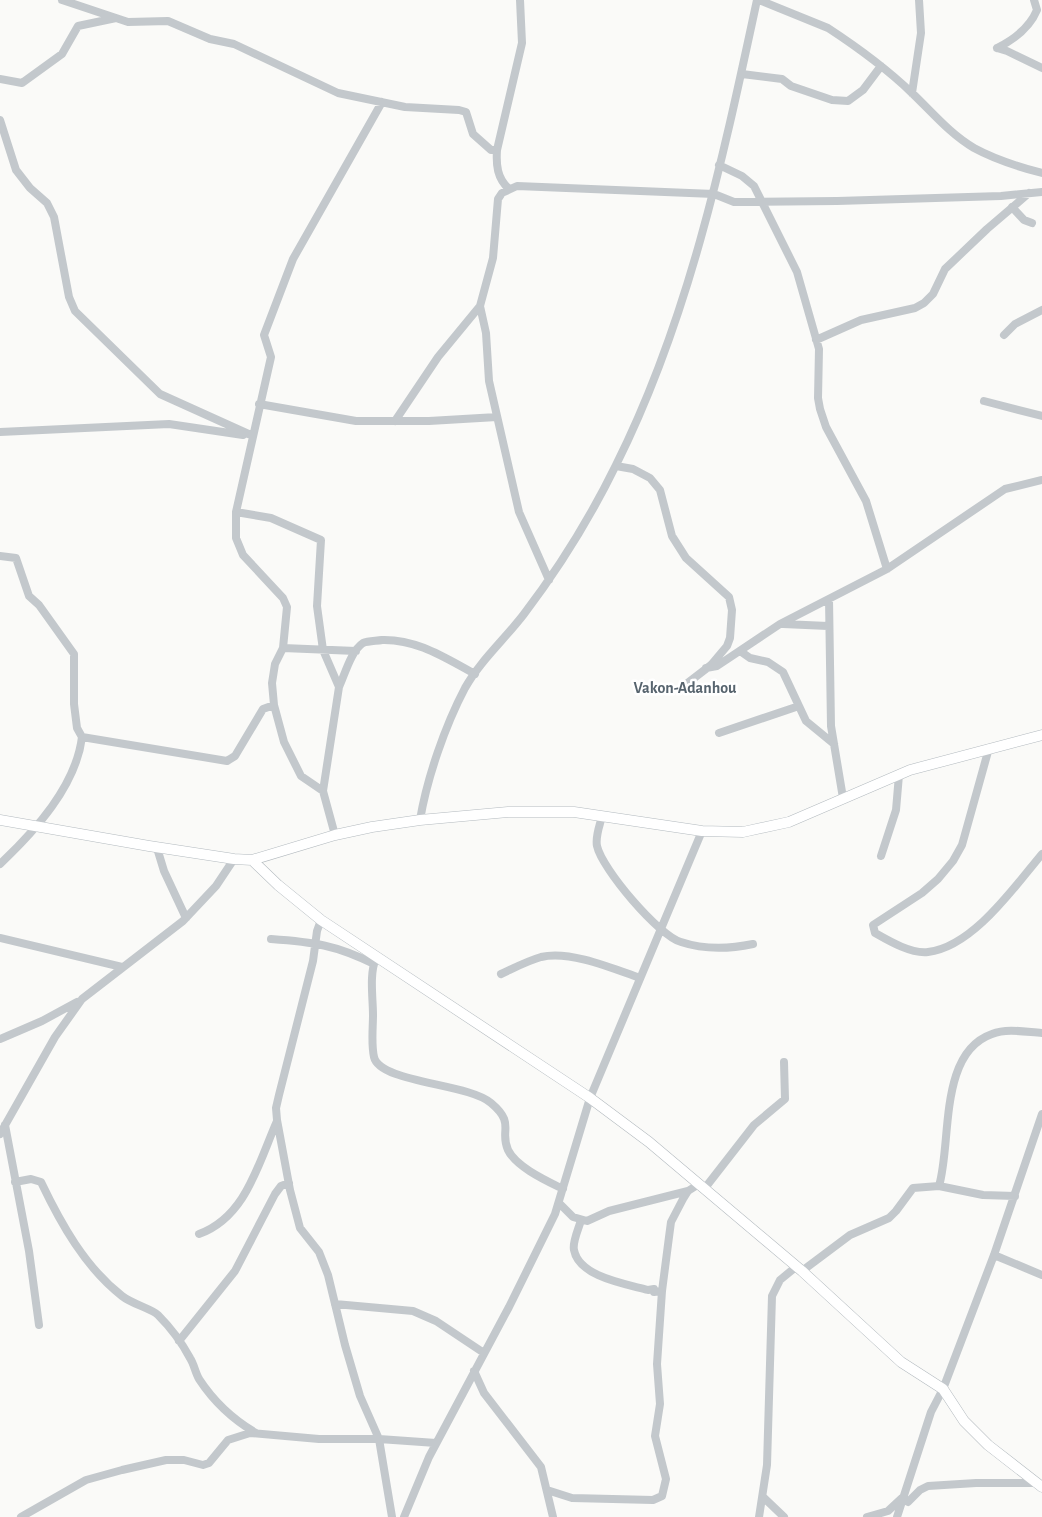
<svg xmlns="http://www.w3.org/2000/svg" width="1042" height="1517" font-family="'Alegreya Sans',sans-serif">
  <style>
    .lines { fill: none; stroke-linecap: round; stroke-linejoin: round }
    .secondary-casing { stroke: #b3babf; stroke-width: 11 }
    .street { stroke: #c3c8cc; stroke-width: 8 }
    .secondary { stroke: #fff; stroke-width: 10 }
    .labels { text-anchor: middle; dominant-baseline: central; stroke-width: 5; stroke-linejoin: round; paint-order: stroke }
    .quarter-label { font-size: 16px; font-weight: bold; fill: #57646e; stroke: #fff }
  </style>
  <rect width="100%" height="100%" fill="#fafaf8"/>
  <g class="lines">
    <g class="secondary-casing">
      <path id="secondary" d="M0,820l149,26 85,13 18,1 83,-25 37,-8 48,-7 88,-8h66l128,19 41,1 46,-10 121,-52 132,-35
        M252,860l26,25 43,35 269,178 59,44 153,129 99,91 42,27 21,32 24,24 54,42"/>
    </g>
    <path class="street" d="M62,0l54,18
      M759,0l69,28c29,19 58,40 84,65 20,19 38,41 62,55 22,12 45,19 68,25
      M997,48c16,-8 33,-21 40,-38l-3,-10
      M997,48l10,3 35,17
      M742,74l40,5 9,7 41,14 16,1 15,-11 18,-24
      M0,79l22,4 40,-29 16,-28 38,-8 12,4 40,-1 42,18 24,5 104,49 67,14 54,3 7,2 7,22 18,16h6l25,-107 -2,-43
      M912,93l9,-60 -2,-33
      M0,120l16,50 14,18 17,15 7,14 15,80 6,14 85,83 93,42
      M497,150c-1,15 0,28 12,39
      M719,165l23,11 12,10 43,86 22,77 -1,49 2,11 6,18 40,74 21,68
      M1012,207l12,13 8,3
      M1004,335l11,-11 27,-14
      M816,340l45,-20 54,-12 9,-5 9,-9 12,-25 42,-40 42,-36
      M984,401l58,15
      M259,404l97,17h73l68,-4
      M395,421l43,-64 42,-51
      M0,432l169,-8 74,11
      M616,466l17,3 17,9 10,12 12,46 14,22 43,39 3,13 -2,28 -3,8 -16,19 -26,20
      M236,512l35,6 50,22 -4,66 6,44 16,37 -16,104
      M0,556l16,2 13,38 10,9 35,49v50l3,24 5,9 145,24 8,-5 28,-47 11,-4
      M549,580l-30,-68 -30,-131 -3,-48 -6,-27 13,-48 5,-59 4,-6 15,-7 197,8 20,8 103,-1 164,-5 41,-4
      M829,599l2,127 12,72
      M783,624l45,2
      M283,648l73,3
      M740,651l10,7 18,4 15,10 23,49 28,23
      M706,668l11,-2 63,-42 107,-55 118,-80 37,-9
      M339,687c6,-13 12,-36 24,-44 5,-2 14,-2 19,-3 35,-1 63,18 93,34
      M719,733l80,-27
      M989,748l-27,97 -9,16 -15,18 -16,14 -49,32 2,8c14,8 36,21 53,19 45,-5 87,-66 114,-98
      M602,816c-2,9 -7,20 -5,30 5,23 62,90 84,96 24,8 48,7 72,2
      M420,820c7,-42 25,-94 45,-132 15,-27 40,-49 59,-74 35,-46 67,-98 92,-149 73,-146 107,-307 141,-465
      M335,835l-12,-44 -22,-15 -17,-34 -10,-37 -2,-22 3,-19 8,-16 4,-41 -4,-9 -40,-43 -7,-17v-26l35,-155 -7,-22 29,-76 89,-157
      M157,848l7,23 22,47
      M881,856l15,-46 3,-35
      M0,864c35,-33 76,-78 82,-127
      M321,920l-4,11 -4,30 -34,134 -3,13 1,12 13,70 10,38 19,24 9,23 17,70 15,51 19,43 13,78
      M0,938l122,29
      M271,939c42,3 65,6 103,25
      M376,958c-7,16 -3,40 -3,57 0,13 -2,29 1,42 6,26 94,26 117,46 25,21 8,27 17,47 8,17 39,31 55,39
      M501,974c13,-6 26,-13 40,-17 28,-7 71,11 99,21
      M0,1039l42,-18 35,-19
      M5,1125l24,126 10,74
      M0,1134l55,-97 27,-38 101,-78 33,-35 18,-27
      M15,1182l16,-3 10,3c20,42 44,85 81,114 10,8 30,13 36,19 12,12 24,28 32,43 4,6 5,14 9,21 15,23 33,40 57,54
      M939,1186c13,-44 -1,-133 53,-152 15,-6 34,-2 50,-1
      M705,1188l49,-63 31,-26 -1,-37
      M559,1203l14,14 14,4 22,-10 79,-20
      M581,1220c-2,8 -9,22 -7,30 5,27 52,34 74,40l6,-1v3l8,-1
      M199,1234c47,-17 59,-70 78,-113
      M994,1255l48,20
      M802,1271l48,-36 39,-17 7,-7 17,-23 26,-2 44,9 32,1
      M335,1304l78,7 23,10 48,32
      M179,1341l56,-70 40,-77 6,-8 8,-3
      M474,1371l10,22 57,74 12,50
      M547,1490l25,8 81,2 9,-4 4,-17 -11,-43 5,-32 -3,-40 5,-73 7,-54 2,-15 12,-23 5,-8 11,-7
      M763,1497l21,20
      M21,1517l65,-37 36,-10 44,-10h18l19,5 6,-2 19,-23 22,-7 69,6h60l57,4
      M404,1517l25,-60 80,-150 46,-93 35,-116 112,-267
      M759,1517l8,-52 5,-169 8,-16 17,-14
      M867,1517l21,-6 14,-13 6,4 12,-12 8,-4 48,-3h60
      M897,1517l34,-105 12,-23 51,-134 48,-141"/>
    <use href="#secondary" class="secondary"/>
  </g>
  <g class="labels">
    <g class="quarter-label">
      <text x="685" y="688">Vakon-Adanhou</text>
    </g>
  </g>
</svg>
